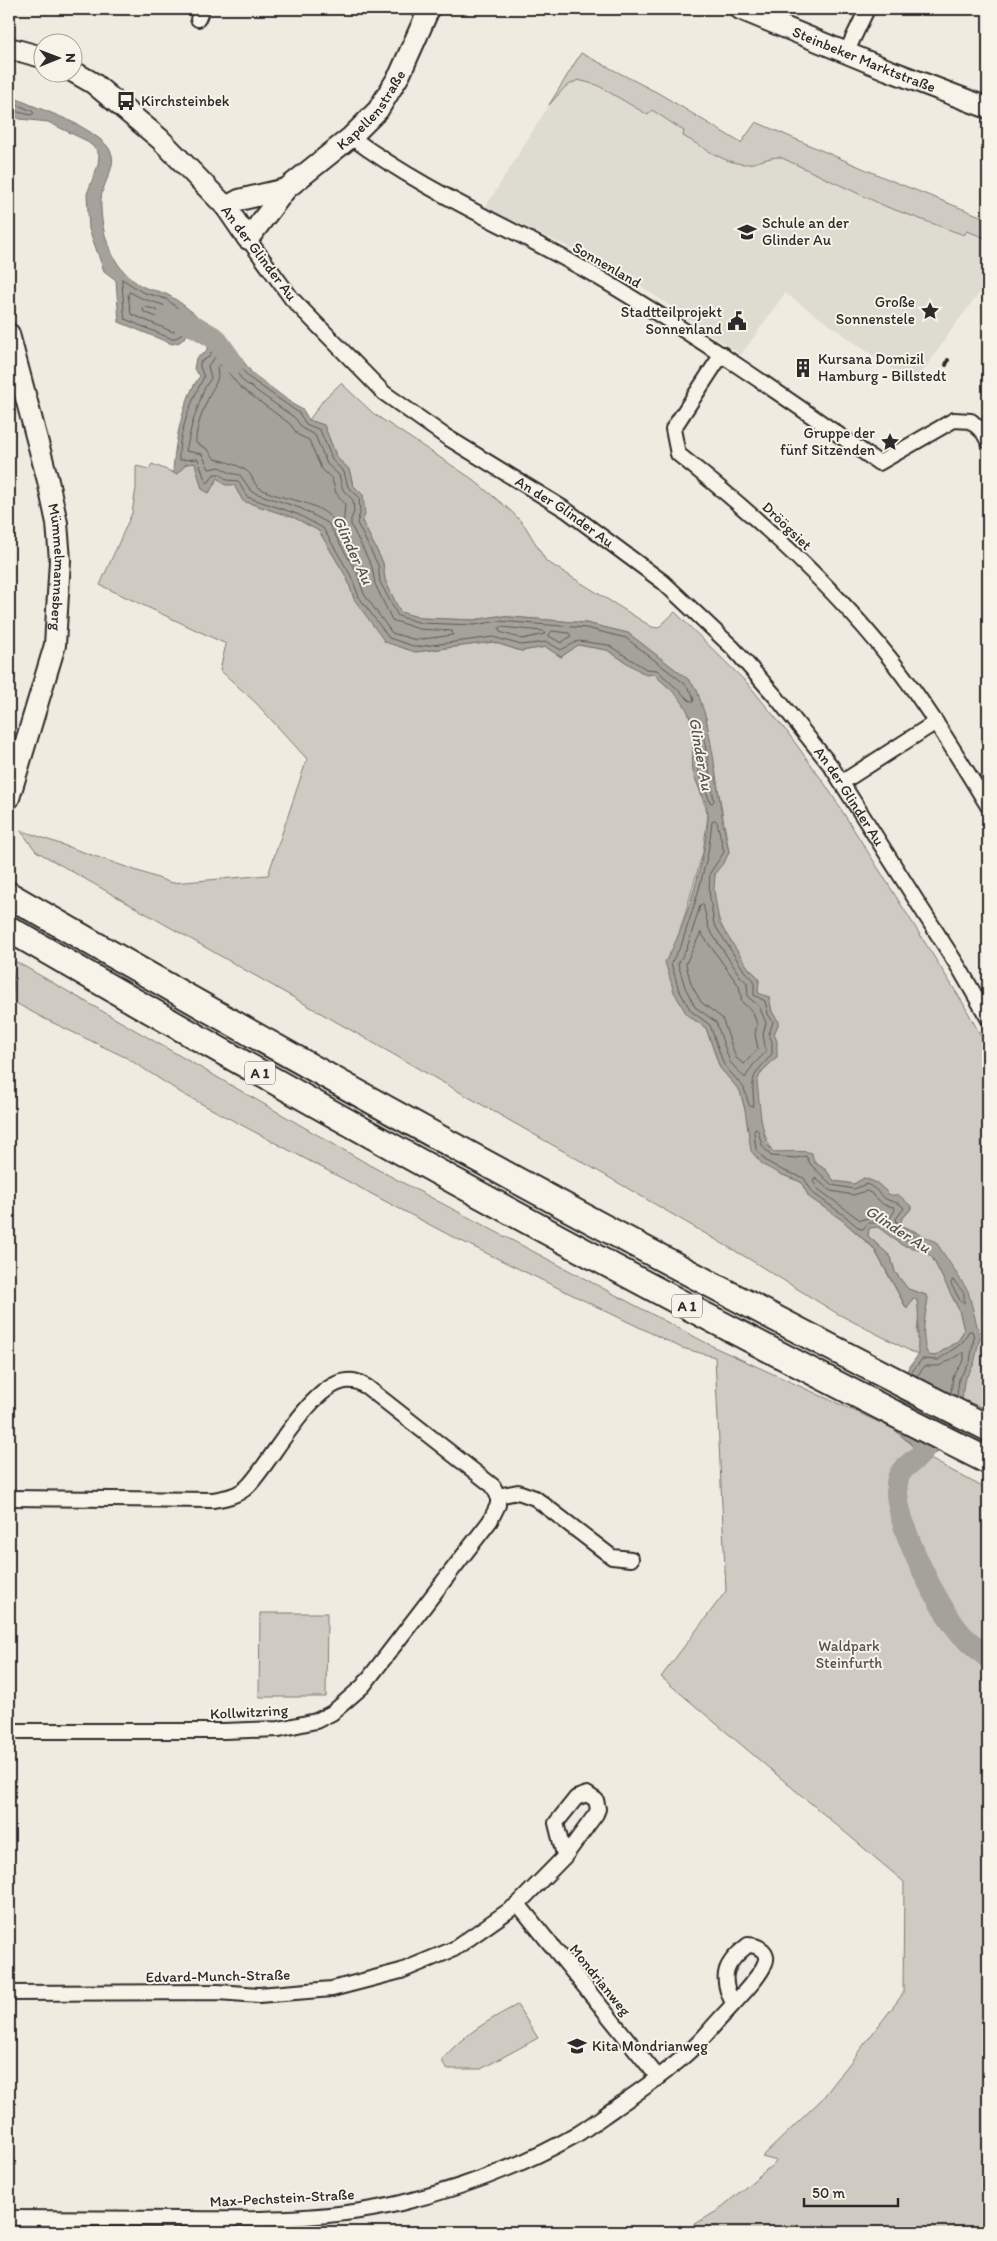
<svg xmlns="http://www.w3.org/2000/svg" width="997" height="2241" font-family="Itim,sans-serif">
  <style>
    .built { fill: #dedbd1 }
    .green { fill: #cfcbc2; stroke: #7d7b76 }
    .water { fill: #a4a29a; stroke: #74726e; fill-rule: evenodd }
    .lines { fill: none; stroke-linecap: round; stroke-linejoin: round }
    .shore { stroke: #5b5b57; stroke-width: 1 }
    .river { stroke: #a4a29a; stroke-width: 22 }
    .street-casing { stroke: #2b2b2b; stroke-width: 18 }
    .secondary-casing { stroke: #2b2b2b; stroke-width: 24 }
    .highway-casing { stroke: #2b2b2b; stroke-width: 29 }
    .street { stroke: #f7f3e8; stroke-width: 14 }
    .secondary { stroke: #f7f3e8; stroke-width: 20 }
    .highway { stroke: #f7f3e8; stroke-width: 25 }
    .rail { stroke: #2b2b2b; stroke-width: 4 }
    .labels { text-anchor: middle; dominant-baseline: central; stroke-width: 4; stroke-linejoin: round; paint-order: stroke }
    .shield { fill: #f7f3e8; stroke: #686764; stroke-width: 1 }
    .shield-label { font-size: 14px; font-weight: bold; fill: #2b2b2b }
    .street-label { font-size: 15px; fill: #2b2b2b; stroke: #f7f3e8 }
    .poi-label { font-size: 15px; fill: #2b2b2b; stroke: #f7f3e8; text-anchor: start }
    .park-label { font-size: 15px; fill: #545351; stroke: #f7f3e8 }
    .water-label { font-size: 16px; font-style: italic; fill: #555552; stroke: #f7f3e8 }
  </style>
  <rect width="100%" height="100%" fill="#efebe0"/>
  <filter id="ink" filterUnits="userSpaceOnUse"><feTurbulence type="fractalNoise" baseFrequency=".02" numOctaves="2"/><feDisplacementMap in="SourceGraphic" scale="10" xChannelSelector="R" yChannelSelector="G"/><feConvolveMatrix kernelMatrix="1 2 1 2 8 2 1 2 1" color-interpolation-filters="sRGB"/></filter>
  <g filter="url(#ink)">
    <path class="built" d="M578,80l19,5 51,30 4,-5 32,21 -1,5 51,27 15,2 16,-7 15,-1 107,50 77,28 3,-4 16,6 5,5v40l-34,44 -40,59 -129,-92 -44,62 -123,-85 -133,-62 64,-103 16,-18z"/>
    <path class="green" d="M581,53l79,41 81,49 15,-21 134,58 98,39v23l-5,-5 -16,-6 -3,4 -77,-28 -107,-50c-13,0 -24,7 -34,7 -22,0 -44,-18 -63,-28l1,-5 -32,-21 -4,5 -51,-30 -19,-5 -13,7 -16,18z
      M341,383l33,31 97,64 40,33 14,15 21,35 106,66 6,1 17,-16 73,72 40,49 39,54 136,216 25,46v361l-27,-11 3,-18 10,-17 -3,-61 -56,-72 -13,-5 -1,-6 11,-12 -22,-13 -13,-12 -13,-5 -10,6 -20,-3 -8,-11 -12,-8 -8,-11 -10,2 -23,-1c-9,-12 -20,-57 -16,-72 4,-10 13,-16 20,-23l-3,-23 5,-12 -7,-10 -3,-14 -11,-5 1,-15c-25,-22 -53,-68 -44,-103 2,-8 11,-15 14,-23l-23,-134 -17,-38 -61,-47 -42,-10 -88,-7 -24,4 -53,-2 -21,-6 -15,-32 -2,-17 -21,-42 1,-26 -10,-10 -4,-16 -12,-11 -13,-33 -15,-5 15,-21z
      M195,463l7,26 7,4 8,-16 17,8 9,16 52,17 24,13 28,47 7,21 61,53 78,-10 28,9 25,-4 15,10 17,-12 29,5 39,25 8,-1 32,30 7,27v39l15,45 -5,37 -27,93 -5,7 16,63 19,13 14,40 20,23 5,19 35,64 21,8 8,15 33,23 32,29 32,59 7,-10 4,2 2,14 -2,18 10,22c-8,-18 -2,-37 1,-56l-2,-3 -18,-6 -13,-17 -4,-15 -23,-21 1,-8 9,-1 24,18 21,5 9,7 27,53 5,20 -5,10 -24,16 -17,-1 -80,-41 -89,-55 -170,-99 -543,-309 -16,-21 152,53 96,-8 39,-116 -51,-56 -36,-33 6,-26 -126,-59 32,-72 4,-25v-22l13,3 3,-5 25,10 9,-10z
      M15,961l360,207 341,180 178,81 27,25 67,36v742h-306l35,-21 60,-50 -15,-4 60,-58 81,-105 1,-112 -243,-205 65,-86 -11,-234 -33,-9 -231,-112 -268,-142 -56,-36 -82,-39 -33,-18z
      M260,1613h67l-1,84h-67z
      M517,2005l21,33 -57,31h-35l-4,-9c19,-24 48,-41 75,-55z"/>
    <path class="water" d="M9,95c29,15 66,23 92,45 25,20 2,37 0,59 -1,21 4,44 15,62 6,10 19,23 30,27 8,3 15,3 22,7 10,5 19,13 28,20l-1,7 2,3 -17,17 -8,2 -53,-22 -3,-42 -12,-9 -15,-42 -2,-35 11,-29 1,-10 -3,-6 -11,-9 -37,-18 -28,-3 -11,-5z
      M221,336l8,6 23,31 42,32 9,5 6,10 15,5 13,33 12,11 4,16 10,10 2,20 -3,6 21,42 2,17 15,32 21,6 53,2 24,-4 88,7 42,10 61,47 8,10 9,28 7,37 10,69 6,28 -4,9 -10,12 -1,17 5,33 30,46 10,9 -1,15 11,4 3,15 7,10 -5,12 3,7v16l-16,15 -4,10 4,37 5,24 7,9c11,0 31,-2 39,1l2,9 12,8 8,11 20,3 10,-6 13,5 13,12h9l13,12 -11,13 1,6 34,16 32,49 12,46 -6,27 -10,17 -5,50 -21,21 -12,5 -32,-28 12,-57 12,-17c-1,-18 2,-37 -1,-55l-4,-2 -6,11 -33,-61 -32,-28 -33,-23 -8,-15 -21,-8 -17,-9 -12,-14 -6,-41 -5,-19 -20,-23 -14,-40 -19,-13 -13,-23 -9,-30c19,-30 43,-110 43,-146 0,-16 -13,-31 -15,-46 -2,-13 2,-26 0,-39 -3,-28 -20,-39 -39,-57l-8,1 -39,-25 -29,-5 -17,12 -15,-10 -25,4 -28,-9 -78,10 -30,-10 -31,-43 -7,-21 -28,-47 -24,-13 -52,-17 -9,-16h-9l-7,-7 -9,15 -7,-4 -7,-26 -9,1 -9,10 -4,-1c1,-28 10,-75 27,-97l-6,-7 2,-11 9,-5 5,-10zM878,1227l24,18 21,5 9,7 27,53 5,20 -5,10 -24,16 -7,-1c-8,-19 -3,-37 0,-57l-2,-3 -18,-6 -13,-17 -4,-15 -23,-21 1,-8z"/>
    <g class="lines">
      <path class="shore" d="M9,101l23,10 2,2 -3,2 -22,-5
        M122,279l20,13 24,7 23,18 1,9 -12,11 -6,2 -47,-20z
        M130,292l11,6 22,7 20,14v5l-10,8 -42,-18 -3,-19z
        M146,307l8,2 10,6 1,3 -3,1 -18,-7 -1,-3z
        M220,343l5,3 23,31 51,36 7,11 14,6 13,31 11,11 4,15 11,10 1,16 -3,10 21,42 2,17 18,34 23,7 53,2 25,-4 87,7 40,10 59,46 7,9 2,8h-4l-33,-31 -11,-1 -38,-24 -30,-4 -17,9 -14,-8 -26,3 -28,-8 -77,10 -27,-9 -30,-41 -8,-21 -28,-48 -26,-14 -50,-17 -9,-16 -11,-1 -7,-6h-6l-5,8 -3,1 -8,-24 -19,1c-2,-24 14,-63 25,-83l-4,-10v-5l9,-5 5,-10z
        M221,351l23,31 51,36 8,11 12,6 12,29 12,11 4,15 10,10 1,12 -3,7v6l21,42 3,17 17,36 27,9 33,2 1,4 -37,5 -24,-7 -28,-39 -7,-21 -29,-50 -28,-15 -48,-16 -12,-17 -10,-2 -10,-6 -11,2 -7,-15 -16,-3 6,-27 12,-35 7,-11 -3,-12z
        M220,365l3,1 17,21 50,37 8,11 11,5 12,28 11,11 4,14 9,11 -2,24h-3c-21,-32 -55,-24 -82,-41 -4,-3 -5,-9 -8,-13 -5,-7 -27,-14 -35,-15l-8,-10 -11,-6c-1,-15 8,-35 14,-49 5,-10 10,-14 7,-26z
        M501,627l42,4 2,3 -23,5 -22,-7 -1,-3z
        M552,631l17,2 2,3 -10,7 -12,-7z
        M700,729l3,2 11,70 -2,2 -2,-1 -12,-33v-37z
        M715,820l2,2 7,30 -14,21 -1,18 5,33 31,48 9,8v15l11,6 3,13 5,8 -4,12 3,8v12c-19,23 -21,19 -18,50l-2,3 -3,-2 -5,-17 -20,-23 -14,-40 -19,-14 -12,-21 -8,-27 10,-17 17,-53 10,-40 4,-31z
        M703,904l6,25 31,47 7,7 1,14 11,9 7,17 -3,11 3,18 -13,13 -8,13 -15,-16 -14,-40 -21,-15 -10,-20 -7,-23 9,-16 13,-42z
        M701,933l38,53 3,16 11,10 4,12 -2,10 3,15 -14,15 -8,-6 -14,-40 -21,-16 -10,-18 -5,-20z
        M756,1129l2,2 4,14 9,11 25,2 10,-2 5,9 21,20 22,4 12,-5c9,3 12,9 20,15 7,4 12,2 18,9l-8,11 2,9 22,11 1,3c-22,4 -31,-22 -53,-19l-5,6h-3l-15,-13 -32,-23 -9,-15 -22,-8 -16,-9 -10,-12 -2,-17z
        M815,1178l16,13 22,4 13,-4 5,2 13,12 10,2 1,3 -6,10 -12,-4 -17,4 -42,-31 -5,-8z
        M953,1280l11,13v10l-3,-1 -10,-18z
        M911,1373l11,-14 16,1 24,-17 7,-12h3l2,6 -4,25 -11,17 -2,17
        M917,1376l8,-10h14l25,-14v8l-11,17 -2,16"/>
      <path class="river" d="M168,316l28,11 20,12 17,24
        M929,1425c-2,9 -2,22 -8,29 -9,10 -22,13 -24,29 -4,37 40,124 65,152 8,8 18,15 26,23"/>
      <g class="street-casing">
        <g id="street">
          <path d="M198,19l4,-10"/>
          <path d="M846,53l21,-44"/>
          <path d="M351,137c77,57 167,93 250,142 96,57 187,120 278,184l75,-43 17,1 12,11 5,9"/>
          <path id="s1" d="M248,239l44,60 92,94 61,43 121,74 97,72 70,66 43,49 55,69 130,205 27,47"/>
          <path d="M722,354l-49,75 5,25c77,61 153,129 214,207 36,46 66,96 96,145"/>
          <path d="M841,783l95,-61"/>
          <path d="M9,1498l204,2c12,-2 25,-4 35,-14 24,-24 67,-111 105,-105 4,0 10,4 14,6l126,99 5,10 20,-4 17,6 77,59 19,2"/>
          <path d="M9,1731h215l55,-2 37,-8 16,-8 31,-27 100,-130 27,-35 8,-16v-9"/>
          <path d="M518,1904l139,172"/>
          <path d="M9,1993l209,-1 41,3 73,-6 69,-18 53,-22 64,-45 47,-48 31,-42 2,-5 -2,-9 -9,-6 -11,4 -20,25 8,32"/>
          <path d="M9,2218c58,0 116,1 175,1 72,1 147,1 217,-16 60,-15 121,-37 175,-68 13,-8 26,-18 39,-27 32,-22 70,-48 95,-78 12,-15 50,-51 55,-67 5,-11 -7,-18 -17,-18 -23,18 -29,31 -15,58"/>
        </g>
      </g>
      <g class="secondary-casing">
        <g id="secondary">
          <path id="s2" d="M740,9l148,61 100,38"/>
          <path d="M9,48l33,9"/>
          <path id="s3" d="M72,71l21,12 67,56 66,68 22,32 38,-50 65,-52 27,-27 22,-36 29,-65"/>
          <path d="M226,207l13,-7 47,-11"/>
          <path id="s4" d="M9,334l39,147 9,42 3,37 -5,85 -46,153"/>
        </g>
      </g>
      <g class="highway-casing">
        <path id="highway" d="M9,895c321,186 648,365 979,533
          M9,929c321,187 647,366 979,532"/>
      </g>
      <use href="#street" class="street"/>
      <use href="#secondary" class="secondary"/>
      <use href="#highway" class="highway"/>
      <path class="rail" d="M946,365l2,-5"/>
    </g>
  </g>
  <defs>
    <g id="bus-bare" transform="scale(1.5)"><path d="M-5-6H5V4H4V6H2V4H-2V6H-4V4H-5ZM-3.5-4V0h7V-4ZM-3.5 1.2v1.5H-2V1.2ZM2 1.2v1.5H3.5V1.2Z" fill="#2b2b2b" stroke="#f7f3e8" stroke-width="2.5" paint-order="stroke"/></g>
    <g id="school-bare" transform="scale(1.5)"><path d="M0-5L7-2L0 1L-7-2ZM-4 1L0 2.5L4 1V4Q0 6-4 4Z" fill="#2b2b2b" stroke="#f7f3e8" stroke-width="2.5" paint-order="stroke"/></g>
    <g id="sight-bare" transform="scale(1.5)"><path d="M0-6L1.8-2.2L6-1.7L2.9 1.2L3.7 5.4L0 3.3L-3.7 5.4L-2.9 1.2L-6-1.7L-1.8-2.2Z" fill="#2b2b2b" stroke="#f7f3e8" stroke-width="2.5" paint-order="stroke"/></g>
    <g id="civic-bare" transform="scale(1.5)"><path d="M-.6-6.5H3V-4.5H.6V-3L4-1V1h2V6H-6V1h2V-1L-.6-3ZM-1.2 2.5V6h2.4V2.5Z" fill="#2b2b2b" stroke="#f7f3e8" stroke-width="2.5" paint-order="stroke"/></g>
    <g id="building-bare" transform="scale(1.5)"><path d="M-4-6H4V6H1V3H-1V6H-4ZM-2.5-4.3h1.7v1.8h-1.7ZM.8-4.3h1.7v1.8H.8ZM-2.5-1h1.7V.8h-1.7ZM.8-1h1.7V.8H.8Z" fill="#2b2b2b" stroke="#f7f3e8" stroke-width="2.5" paint-order="stroke"/></g>
  </defs>
  <g fill-rule="evenodd">
    <use href="#bus-bare" x="126" y="101"/>
    <use href="#school-bare" x="747" y="232"/>
    <use href="#sight-bare" x="930" y="311"/>
    <use href="#civic-bare" x="737" y="321"/>
    <use href="#building-bare" x="803" y="368"/>
    <use href="#sight-bare" x="890" y="442"/>
    <use href="#school-bare" x="577" y="2046"/>
  </g>
  <g class="labels">
    <g class="shield">
      <rect x="245" y="1061.5" width="30" height="23" rx="4"/>
      <rect x="672" y="1294.5" width="30" height="23" rx="4"/>
    </g>
    <g class="shield-label">
      <text x="260" y="1073">A 1</text>
      <text x="687" y="1306">A 1</text>
    </g>
    <g class="street-label">
      <text stroke="none"><textPath href="#s2" startOffset="134">Steinbeker Marktstraße</textPath></text>
      <text stroke="none"><textPath href="#s3" startOffset="425">Kapellenstraße</textPath></text>
      <text transform="translate(259 253) rotate(53)">An der Glinder Au</text>
      <text transform="translate(607 265) rotate(30)">Sonnenland</text>
      <text stroke="none"><textPath href="#s1" startOffset="422">An der Glinder Au</textPath></text>
      <text transform="translate(787 526) rotate(44)">Dröögsiet</text>
      <text stroke="none"><textPath href="#s4" startOffset="239">Mümmelmannsberg</textPath></text>
      <text stroke="none"><textPath href="#s1" startOffset="828">An der Glinder Au</textPath></text>
      <text transform="translate(249 1712) rotate(-3)">Kollwitzring</text>
      <text transform="translate(218 1976) rotate(-1)">Edvard-Munch-Straße</text>
      <text transform="translate(600 1980) rotate(51)">Mondrianweg</text>
      <text transform="translate(282 2198) rotate(-3)">Max-Pechstein-Straße</text>
    </g>
    <g class="poi-label">
      <text x="141" y="101">Kirchsteinbek</text>
      <text x="762" y="223">Schule an der<tspan x="762" dy="17">Glinder Au</tspan></text>
      <text x="915" y="302" text-anchor="end">Große<tspan x="915" dy="17">Sonnenstele</tspan></text>
      <text x="722" y="312" text-anchor="end">Stadtteilprojekt<tspan x="722" dy="17">Sonnenland</tspan></text>
      <text x="818" y="359">Kursana Domizil<tspan x="818" dy="17">Hamburg - Billstedt</tspan></text>
      <text x="875" y="433" text-anchor="end">Gruppe der<tspan x="875" dy="17">fünf Sitzenden</tspan></text>
      <text x="592" y="2046">Kita Mondrianweg</text>
    </g>
    <g class="park-label">
      <text x="849" y="1646">Waldpark<tspan x="849" dy="17">Steinfurth</tspan></text>
    </g>
    <g class="water-label">
      <text transform="translate(353 550) rotate(65)">Glinder Au</text>
      <text transform="translate(701 754) rotate(80)">Glinder Au</text>
      <text transform="translate(898 1229) rotate(33)">Glinder Au</text>
    </g>
  </g>
  <rect width="997" height="2241" fill="none" stroke="#f7f3e8" stroke-width="30"/>
  <rect x="15" y="15" width="967" height="2211" fill="none" stroke="#2b2b2b" stroke-width="2" filter="url(#ink)"/>
  <g transform="translate(58 58) rotate(89)"><circle r="24" fill="#f7f3e8" stroke="#a5a39c"/>
  <path d="M0-4L9 19L0 12L-9 19Z" fill="#2b2b2b"/>
  <text y="-8" font-size="14" font-weight="bold" text-anchor="middle" fill="#2b2b2b">N</text>
  </g>
  <path d="M804 2198v8h94v-8" fill="none" stroke="#2b2b2b" stroke-width="2.5"/>
  <text x="812" y="2198" font-size="15" fill="#2b2b2b" stroke="#f7f3e8" stroke-width="4" paint-order="stroke">50 m</text>
</svg>
